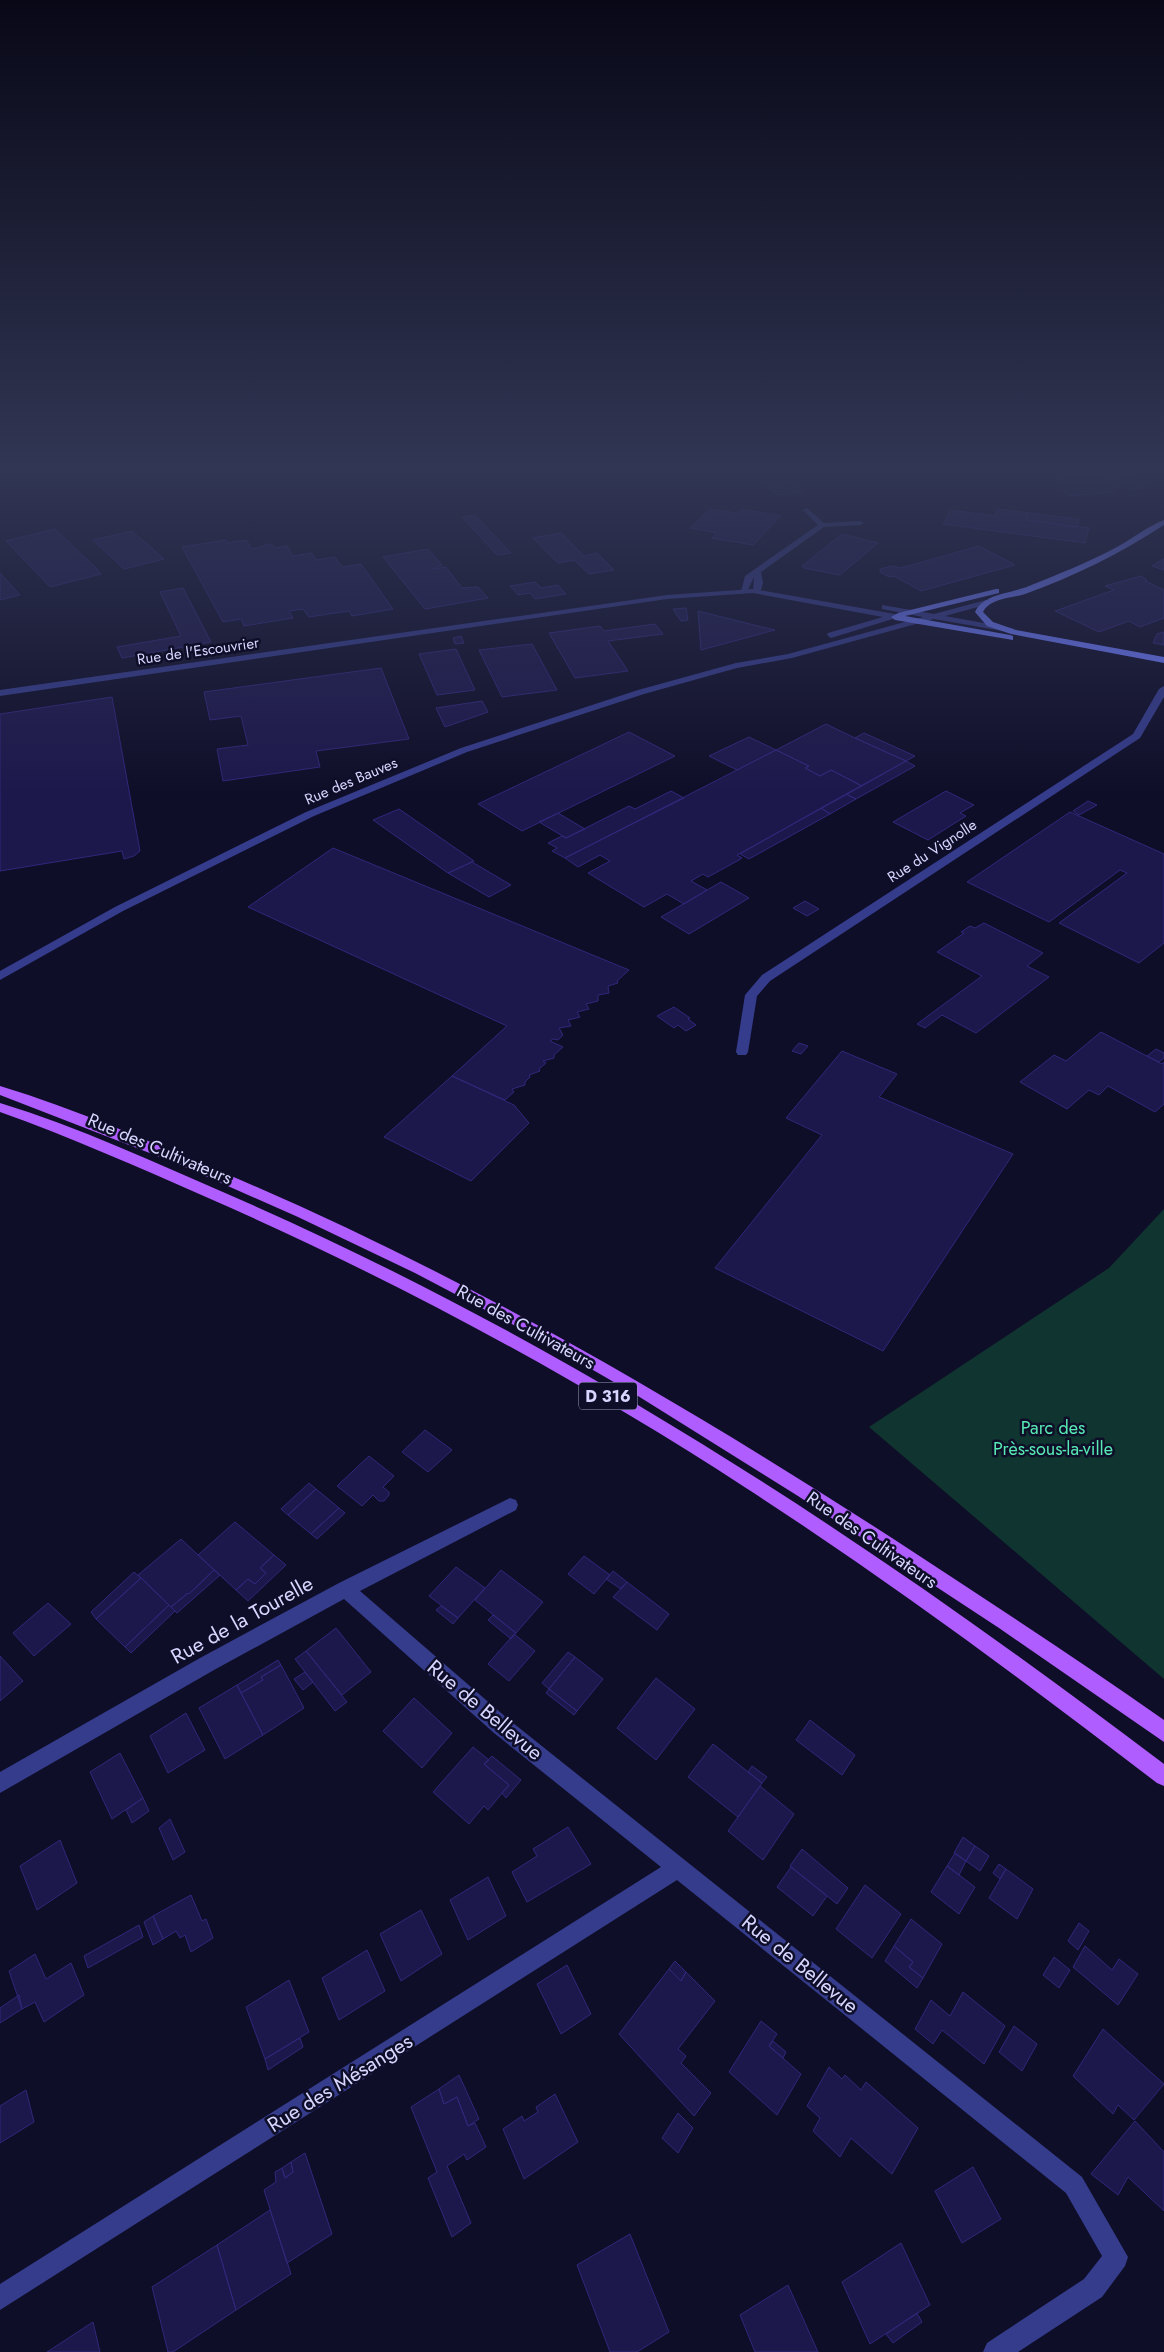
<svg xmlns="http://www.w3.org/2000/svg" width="1164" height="2352" font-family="Jost,sans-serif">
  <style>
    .green { fill: #10342f }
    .building { fill: #1d184c; stroke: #2f287a }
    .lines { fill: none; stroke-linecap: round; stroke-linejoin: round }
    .minor { fill: #353c8c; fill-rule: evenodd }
    .tertiary { fill: #353c8c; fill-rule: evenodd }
    .secondary { fill: #6d7bff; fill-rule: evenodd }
    .primary { fill: #af5dff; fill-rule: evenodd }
    .labels { text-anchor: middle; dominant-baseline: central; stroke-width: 5; stroke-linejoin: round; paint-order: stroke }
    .far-street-label { font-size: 15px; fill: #d6d6ff; stroke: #0f0e29 }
    .shield { fill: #0f0e29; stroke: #9a9abf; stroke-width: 1 }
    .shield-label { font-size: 16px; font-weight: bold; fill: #d6d6ff }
    .street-label { font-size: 18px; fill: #d6d6ff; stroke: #0f0e29 }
    .park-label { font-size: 18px; fill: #57eab4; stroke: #0f0e29 }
    .near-street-label { font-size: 21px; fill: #d6d6ff; stroke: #0f0e29 }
  </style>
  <rect width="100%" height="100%" fill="#0f0e29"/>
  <path class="green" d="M1164,1209v470l-295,-252 240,-159z"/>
  <path class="building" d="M1048,471h48l3,4 10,1h15l-3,-3h8l3,3 4,-1 3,6 7,4h-4l3,3 -14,1 -2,-3h-11l1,1 -9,1 5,4 -47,4 -13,-16h4z
    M789,481l13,11 -25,3 -13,-11z
    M710,509l27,4 4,-4 40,7 -28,29 -41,-7 5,-5 -27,-5z
    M997,509l31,4 -2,7 63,8 -4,15 -142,-19 7,-14 45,6z
    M1028,513l8,1 43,5 -2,8 -51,-7z
    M475,515l36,38 -14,2 -35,-38z
    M55,529l41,39 5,6 -51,13 -44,-46z
    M132,531l32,28 -40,10 -31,-29z
    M561,533l23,23 13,-3 17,17 -25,4 -15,-14 -16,3 -25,-25z
    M842,534l36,9 -38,32 -36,-7 -2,-2z
    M226,540l1,3 19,-3 6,9 18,-5 6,4 11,-2 6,10 19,-3 4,7 19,-3 7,10 19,-3 32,45 -41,7 -3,-5 -40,6 -6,-8 -14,2 4,7 -49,8 -3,-7 -18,3 -41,-75z
    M979,546l36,19 -94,26 -27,-15 -5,1 -9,-5v-3l13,-3 8,2z
    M428,549l14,16 -9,4 13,-2 16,21 16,-1 10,11 -63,11 -42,-52z
    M1164,559v11l-12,-4 10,-6z
    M0,573l20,22 -20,5z
    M1141,576l6,4 -2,1 19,9v28l-24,9 -11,-6 -30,11 -44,-21 59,-21 -9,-4z
    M535,582l6,6 17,-3 8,9 -31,5 -5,-6 -12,2 -8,-9z
    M183,588l28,54 -89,16 -5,-11 64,-11 -21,-44z
    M686,608l2,12 -7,1 -8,-12z
    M698,611l60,15 17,4 -74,20z
    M655,624l8,10 -55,7 20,30 -53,7 -26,-45 51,-7 4,5z
    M1164,632v13l-11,-2 4,-9z
    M461,636l3,7 -9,1 -2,-6z
    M532,644l25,46 -55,7 -23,-47z
    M456,649l19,41 -38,5 -18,-41z
    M381,668l28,71 -93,12 4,16 -97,14 -6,-32 31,-4 -7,-29 -31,4 -6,-28z
    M112,697l28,154 -6,5 -10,3 -2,-8 -122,20v-157z
    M482,701l6,11 -43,15 -9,-19z
    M826,724l29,14 51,23 -44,25 -31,-16 -11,6 -15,-8 4,-2 -33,-16z
    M629,732l46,24 -153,75 -44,-27z
    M864,733l51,23 -9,5 -51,-23z
    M749,737l27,13 -39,20 -28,-14z
    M776,750l33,16 -4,2 15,8 11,-6 31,16 -125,69 5,3 -3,2 -31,17 -5,-3 -12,7 16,9 -23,14 -17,-10 -23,13 -56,-34 22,-12 -10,-6 -22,12 -13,-9z
    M906,761l9,5 -59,33 -10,-5z
    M671,791l13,7 -119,60 -13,-7 5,-3 -9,-5 14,-7 4,2 63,-32 6,3z
    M946,791l28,14 -14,8 6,3 -38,24 -35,-18z
    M846,794l10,5 -26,15 -9,-6z
    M1088,801l9,4 -18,10 -6,-4z
    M821,808l9,6 -81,45 -9,-5z
    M399,809l75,52 -26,12 -75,-53z
    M1070,812l94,42v89l-25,20 -80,-40 68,-50 -7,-3 -71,52 -82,-40z
    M558,813l27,16 -19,9 -27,-16z
    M333,848l296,122 -12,11 1,2 -10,3 1,7 -11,2v6l-12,3 3,5 -12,3 3,5 -12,3 3,6 -12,2 4,7 -5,5 -5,-1 -3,2 13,6 -9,8v3l-11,3 3,2 -7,6 1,2 -11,4 1,2 -5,5v3l-13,4 2,3 -9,8 -53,-24 55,-50 -259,-119z
    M472,862l39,23 -22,12 -41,-24z
    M721,882l28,16 -60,36 -28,-17z
    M805,901l14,8 -12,7 -14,-8z
    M984,923l59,30 -16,13 22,11 -73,56 -34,-18 -17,13 -8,-4 65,-48 -45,-24 27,-19 -3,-1 9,-6 5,2z
    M674,1007l16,11 -2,1 8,6 -10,6 -8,-6 -4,3 -17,-12z
    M1101,1032l61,32 2,-2v42l-9,8 -47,-26 -9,9 -10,-5 -22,19 -47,-27 34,-27 12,6z
    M799,1043l9,3 -7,8 -9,-3z
    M1156,1049l8,4v5l-5,4 -12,-6z
    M842,1051l55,23 -18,23 134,57 -130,197 -168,-83 107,-133 -36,-17z
    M452,1076l62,29 15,18 -58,58 -87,-44z
    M425,1430l27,20 -24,22 -26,-20z
    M369,1456l25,20 -11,11 6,5v3l-5,6h-5l-6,-6 -11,11 -25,-20z
    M309,1483l7,6 -28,26 -7,-6z
    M316,1489l23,19 -28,26 -23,-19z
    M339,1508l6,5 -28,26 -6,-5z
    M235,1522l39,33 -14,13 6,5 -11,11 -7,-5 -12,11 -38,-35z
    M181,1539l33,31 -25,24 -1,-1 -17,14 -33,-32z
    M274,1555l12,10 -38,36 -12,-11 12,-11 7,5 11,-11 -6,-5z
    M584,1556l26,19 -16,19 -26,-20z
    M456,1567l29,21 -27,30 -29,-22z
    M214,1570l6,5 -43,38 -6,-6 17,-14 1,1z
    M501,1570l42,32 -27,31 -41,-33z
    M613,1571l14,11 -6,7 -15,-10z
    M134,1572l7,6 -45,41 -5,-7z
    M141,1578l28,27 -44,42 -29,-28z
    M627,1582l42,32 -12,16 -44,-33z
    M48,1603l23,21 -37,32 -21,-23z
    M169,1605l6,6 -44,42 -6,-6z
    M441,1606l17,12 -5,6 -17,-14z
    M493,1615l23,18 -5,6 -23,-19z
    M336,1628l35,44 -29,23 -36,-44z
    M514,1634l21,17 -26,30 -21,-17z
    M306,1651l41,51 -12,9 -40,-52z
    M568,1652l7,5 -26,32 -7,-6z
    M0,1656l23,25 -23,20z
    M575,1657l28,22 -26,32 -28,-22z
    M278,1660l3,5 -20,12 2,3 -22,13 -4,-8z
    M281,1665l23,43 -41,27 -22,-42 22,-13 -2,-3z
    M305,1672l8,10 -10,8 -9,-11z
    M656,1678l39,31 -39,51 -39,-32z
    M237,1685l26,50 -38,24 -26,-51z
    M549,1689l28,22 -3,4 -28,-22z
    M414,1698l38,35 -30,35 -39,-37z
    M186,1713l19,37 -37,23 -18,-37z
    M810,1720l45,35 -13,20 -46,-35z
    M713,1744l49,39 -24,34 -50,-40z
    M473,1747l16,13 -5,4 25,21 -21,25 -4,-4 -15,18 -36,-32z
    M120,1753l23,45 -31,21 -22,-47z
    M492,1756l29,24 -15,18 -4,-5 7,-8 -25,-21z
    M752,1766l15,11 -5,6 -14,-11z
    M760,1786l34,28 -31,46 -35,-29z
    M143,1798l6,13 -17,12 -6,-13z
    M170,1819l15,33 -12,8 -14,-32z
    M568,1827l23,37 -64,38 -15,-30 25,-16 -4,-7z
    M963,1837l12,9 -9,15 -12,-8z
    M60,1840l17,43 -40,27 -17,-44z
    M975,1846l14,10 -9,15 -14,-10z
    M802,1849l46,39 -11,16 -47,-38z
    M955,1853l11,8 -7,14 -12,-9z
    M999,1864l7,5 -6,10 -7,-6z
    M947,1866l28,21 -16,27 -28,-22z
    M791,1867l36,29 -14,20 -36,-29z
    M1006,1869l27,20 -16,30 -28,-21z
    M488,1877l18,39 -38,24 -18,-40z
    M865,1885l36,29 -29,44 -36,-29z
    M191,1895l11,26 4,-2 7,19 -22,14 -6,-17 -5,3 -4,-7 -13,8 -10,-23z
    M421,1910l21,44 -41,27 -21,-47z
    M153,1916l10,23 -10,6 -9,-23z
    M911,1919l31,25 -19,34 -14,-11 4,-5 -19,-16z
    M1079,1923l10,8 -11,19 -10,-9z
    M139,1925l4,12 -55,31 -4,-12z
    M894,1946l19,16 -4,5 14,11 -6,10 -32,-27z
    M1085,1946l27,24 7,-11 19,15 -20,31 -45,-38z
    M367,1950l18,41 -46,29 -17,-42z
    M35,1954l11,25 25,-16 13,32 -40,27 -9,-20 -13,7 -13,-38z
    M1054,1957l16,13 -11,18 -16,-13z
    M675,1961l11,11 -5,9 -12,-12z
    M567,1965l24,49 -30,20 -24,-50z
    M669,1969l12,12 5,-9 29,29 -37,48 8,7 -5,7 30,30 -17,23 -75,-82z
    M289,1980l20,52 -44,27 -19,-52z
    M963,1992l42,34 -21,38 -42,-34 -9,14 -18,-15 16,-29 19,16z
    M19,1995l3,14 -22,14v-15z
    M761,2021l16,13 -8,12 32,28 -24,41 -48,-43z
    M1014,2026l23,18 -15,27 -23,-19z
    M1103,2029l61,55 -30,36 -16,-15 -5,9 -40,-38z
    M300,2038l3,9 -35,23 -3,-11z
    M773,2041l13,11 -3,6 -14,-12z
    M829,2067l13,12 3,-4 16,15 5,-8 52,46 -26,46 -41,-36 -11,19 -27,-26 7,-13 -13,-12z
    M459,2075l20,44 -11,7 -11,-29 -13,7 -5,-15z
    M439,2089l5,15 13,-7 11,29 7,-3 11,24 -19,13 -3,-6 -17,12 24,57 -19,14 -24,-59 9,-6 -26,-65z
    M26,2090l8,32 -34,21v-37z
    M555,2094l23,48 -54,37 -21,-50 19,-13 2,5 14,-9 -2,-5z
    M678,2113l15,15 -15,25 -16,-15z
    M1135,2121l29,31v59l-36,-34 -10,18 -27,-21z
    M305,2153l27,81 -45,29 -23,-73 12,-8 -1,-10 7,-4 3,10 8,-6 -2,-10z
    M291,2162l2,10 -8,6 -3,-10z
    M973,2167l28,52 -39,24 -27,-52z
    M270,2210l21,64 -55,36 -19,-65z
    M630,2234l39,98 -32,20h-27l-33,-87z
    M901,2243l29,62 -60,39 -28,-62z
    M217,2245l19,65 -63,42h-5l-16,-65z
    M788,2285l30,67h-63l-15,-37z
    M917,2313l5,9 -29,21 -7,-9z
    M93,2322l7,30h-53z"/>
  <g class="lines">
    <path class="minor" d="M807,508l17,15 36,-2 4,2 -4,2 -36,2 -63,45 2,11 -3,10 -7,-2 1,-14 -7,15h-6l4,-16 73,-51 -15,-15z
      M1164,686v11l-24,41 -370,243 -13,15 -9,56 -2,3h-8l-2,-3 9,-57 17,-20 371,-241 26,-45z
      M510,1498l6,2 2,5 -2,5 -156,81 148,128 574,458 46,80 -3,9 -23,31 -84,55h-35l4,-9 97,-64 18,-23 -36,-63 -389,-313 -677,430v-26l661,-417 -167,-134 -150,-134 -130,71 -214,123v-21l200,-114 139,-75z"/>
    <path class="tertiary" d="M753,589l142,25 4,3 -68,21 -4,-3 1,-2 55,-16 -130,-24 -86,6 -667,97v-6l667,-95z
      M986,600h3v4l-44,12 66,12 3,1v4l-80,-14 -142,39 -55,10 -93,26 -177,58 -153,64 -191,95 -123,69v-9l115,-64 191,-95 155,-64 177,-58 98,-27 52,-9 135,-37 -41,-8v-4l52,9z"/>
    <path class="secondary" d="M1164,520v5c-43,28 -91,52 -139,69 -13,4 -35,4 -42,18l10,10 23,8 148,27v6l-153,-29 -24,-8 -12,-14c9,-19 36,-18 54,-26 30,-12 60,-24 88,-39 15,-8 31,-21 47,-27z
      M996,589h3v4l-94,23 105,19 3,1v4l-118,-20 -4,-3 7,-4z"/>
    <path class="primary" d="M0,1086c76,23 151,56 224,87 235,99 454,227 668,365 91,60 183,119 272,182v22l-165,-114 -201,-132 -160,-100 -109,-63 -114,-60 -117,-56 -120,-53 -178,-69z
      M0,1103c79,24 156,60 232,93 339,148 638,345 932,568v22l-7,-3c-134,-103 -269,-203 -411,-295 -172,-112 -353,-209 -540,-291 -68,-30 -136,-60 -206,-85z"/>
  </g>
  <linearGradient id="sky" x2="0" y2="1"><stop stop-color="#080817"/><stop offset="0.59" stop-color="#313654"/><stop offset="1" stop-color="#313654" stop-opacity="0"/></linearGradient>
  <rect width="1164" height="795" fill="url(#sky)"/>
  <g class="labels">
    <g class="far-street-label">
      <text transform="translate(198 651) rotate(-8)">Rue de l'Escouvrier</text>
      <text transform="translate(351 781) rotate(-23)">Rue des Bauves</text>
      <text transform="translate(932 851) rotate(-33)">Rue du Vignolle</text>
    </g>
    <rect class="shield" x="579" y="1382.5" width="58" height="27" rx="4"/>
    <g class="shield-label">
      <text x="608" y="1396">D 316</text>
    </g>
    <g class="street-label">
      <text transform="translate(160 1149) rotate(23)">Rue des Cultivateurs</text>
      <text transform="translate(526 1327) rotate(29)">Rue des Cultivateurs</text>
      <text transform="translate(872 1540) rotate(35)">Rue des Cultivateurs</text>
    </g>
    <g class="park-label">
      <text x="1053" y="1428">Parc des<tspan x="1053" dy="21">Près-sous-la-ville</tspan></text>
    </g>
    <g class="near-street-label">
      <text transform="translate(242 1620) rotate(-29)">Rue de la Tourelle</text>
      <text transform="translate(485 1710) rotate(40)">Rue de Bellevue</text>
      <text transform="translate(800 1964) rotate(39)">Rue de Bellevue</text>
      <text transform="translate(340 2083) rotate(-32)">Rue des Mésanges</text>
    </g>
  </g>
</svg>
